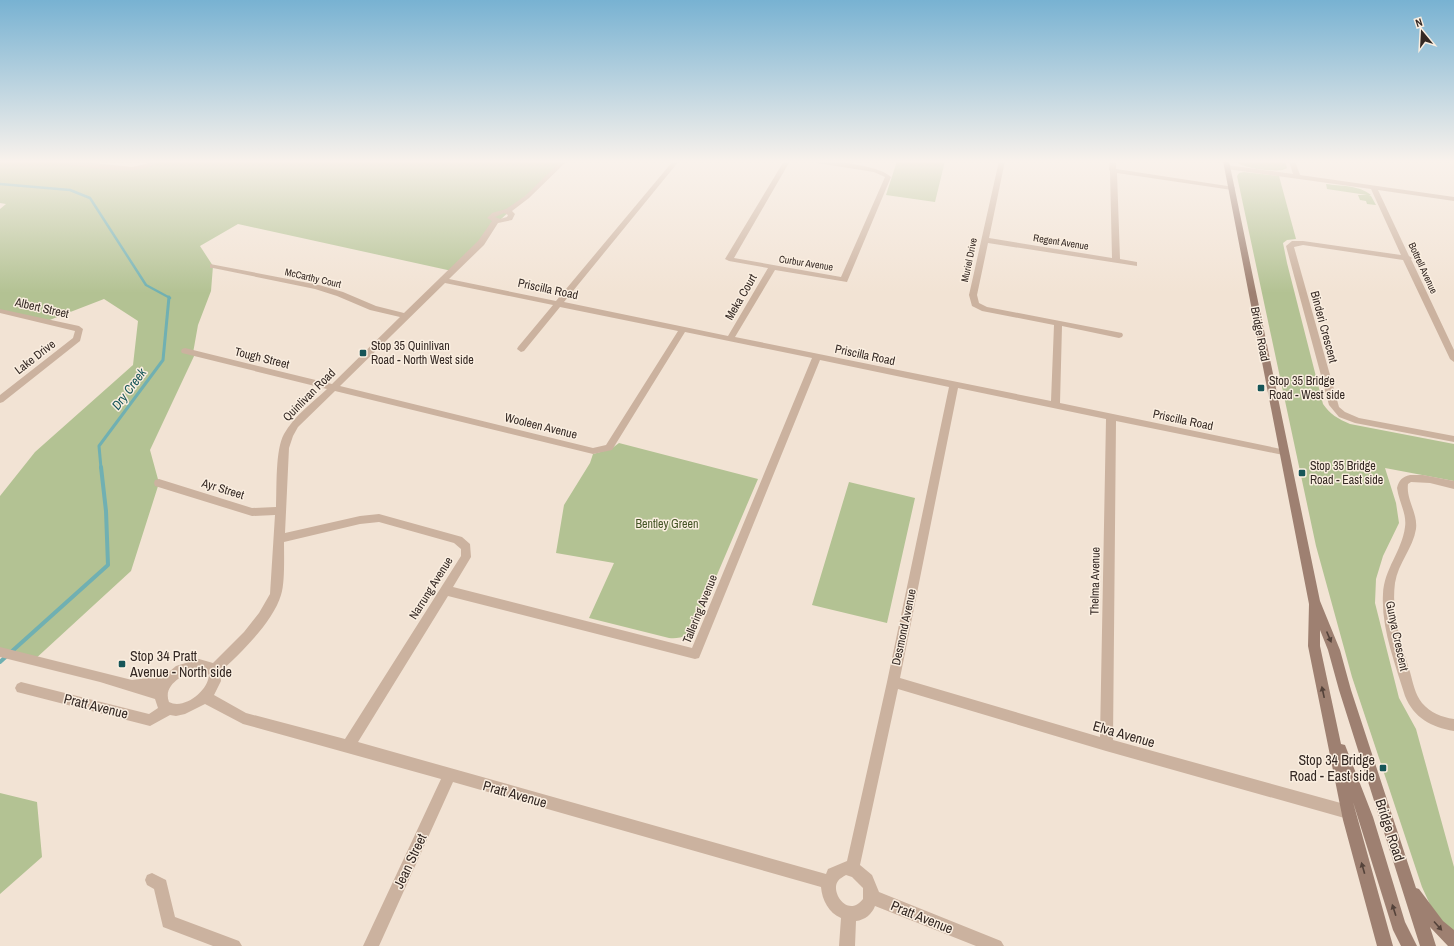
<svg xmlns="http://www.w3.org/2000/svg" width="1454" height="946" font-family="'Archivo Narrow',sans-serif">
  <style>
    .green { fill: #b3c293 }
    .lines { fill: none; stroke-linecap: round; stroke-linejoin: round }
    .stream-far2 { stroke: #70b0b2; stroke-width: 2.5 }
    .stream-far1 { stroke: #70b0b2; stroke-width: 3 }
    .stream { stroke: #70b0b2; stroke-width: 4 }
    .minor { fill: #cbb29f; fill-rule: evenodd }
    .secondary { fill: #9e8071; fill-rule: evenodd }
    .oneway { fill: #54423a }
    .poi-dot { fill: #165558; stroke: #faeee0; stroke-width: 1.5 }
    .labels { text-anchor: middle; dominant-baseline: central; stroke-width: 3; stroke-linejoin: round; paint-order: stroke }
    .far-street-label { font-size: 10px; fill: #342823; stroke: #faeee0 }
    .street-label { font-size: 12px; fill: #342823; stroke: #faeee0 }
    .poi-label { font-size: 12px; fill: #342823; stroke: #faeee0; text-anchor: start }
    .park-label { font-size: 12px; fill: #445425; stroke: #faeee0 }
    .water-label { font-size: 13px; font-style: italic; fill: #165558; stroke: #faeee0 }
    .near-poi-label { font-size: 14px; fill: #342823; stroke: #faeee0; text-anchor: start }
    .near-street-label { font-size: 14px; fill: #342823; stroke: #faeee0 }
  </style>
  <rect width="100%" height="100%" fill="#f2e3d4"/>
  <path class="green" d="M0,161h58l81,7 15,-7h409l-64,60 -47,50 -214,-47 -38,22 13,20 -2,25 -13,34 -5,28 2,1 -45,96 9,33 -28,88 -98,90 -33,-9v-156l35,-44 98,-87 5,-44 -34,-22 -57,22 -47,-10v-102l6,-5 -6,-1z
    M897,161h48l-10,41 -49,-7z
    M1235,161h50l2,7c-7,6 -46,0 -52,-7z
    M1244,172l35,4 17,63 -9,1 -4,3 4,20 36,141c7,10 15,15 27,20l104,20v37l-69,-13 11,35 3,20 -16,33 -7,23 -1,24 24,95 17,31 38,138v67l-21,-23 -11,-24 -70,-210 -36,-131 -79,-370 2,-3z
    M1326,184c14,2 33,1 45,11l-2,1h2l5,9 -9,-1 -1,-3 -6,-1 -2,-5h9l-40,-6z
    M619,443l139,36 -62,145c-6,12 -15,15 -27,14l-80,-20 25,-55 -58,-10 8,-48 26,-42 3,-9 18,-5z
    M849,482l66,16 -28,125 -75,-18z
    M0,793l37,9 5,55 -42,37z"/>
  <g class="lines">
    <path class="stream-far2" d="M0,184l70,6 20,8 56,87 24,13"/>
    <path class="stream-far1" d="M101,468l-2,-22 64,-86 6,-63"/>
    <path class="stream" d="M0,662l108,-97 -2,-54 -5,-44"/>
    <path class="minor" d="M55,161h19l58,6 14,-3 6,-3h7c-18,18 -76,5 -101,2z
      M561,161h6l-38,37 -17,13 3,3 -3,6 -14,3 -14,22 -35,34 107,22 117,-140h6l-115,141 164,34 40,-68 -39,-7 -4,-2 59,-98h6l-56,97 107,19 44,-100 -11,-5 -57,-9 -3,-2c17,-1 66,4 77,16l-44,105 -72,-12 -40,67 316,64 3,-76 -72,-14 -10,-5 -3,-11 30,-134h6l-16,77 123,20 -2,-87 -1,-1 1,-9h6v8l118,18 1,1 -3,2 -115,-17 3,86 17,3v4l-149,-23 -11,52 2,8 8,4 135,26 1,2 -1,2 -3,1 -57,-12 -2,77 226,47 2,2 -2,2 -3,1 -167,-34 -3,319 235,65 5,2 2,5 -2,5 -5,2 -242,-68 -208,-62 -38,176 12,10 7,17 122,49 3,5h-28l-101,-40c-3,8 -10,14 -19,15l-1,25h-16l2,-28c-12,-5 -19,-18 -20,-31l-368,-105 -74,164h-16l78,-167 -198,-55 -38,-20 -20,10 -9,2 -6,-1 -20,11 -133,-34 -2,-4 2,-4 4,-2 128,32 9,-6 -3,-9 -55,-17 -100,-25v-10l132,33 32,-4 12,-10 23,-7 14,4 31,-31 15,-19 11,-19 5,-79 -23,1 -97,-30 -1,-3 1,-3 4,-1 93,29 24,-1c1,-19 -1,-57 8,-73 10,-18 29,-32 43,-45l-145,-36 -1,-2 1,-2 3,-1 147,36 68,-67 -30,-7 -33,-14 -22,-7 -102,-21h-3v-4l109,21 24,7 33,14 28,7 74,-72 14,-20 -5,-3 5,-5 14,-4 19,-13zM504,213l4,2 -1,2 -7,2 -5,-2zM445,283l108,22 -35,42 -1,2 4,3 3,-1 36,-44 118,24 -72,114 -13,3 -253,-62zM685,332l127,26 -120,290 -239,-61 18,-30 -1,-13 -8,-7 -83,-23 -19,2 -75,17 4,-85 4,-12 5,-9 37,-36 258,63 19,-4zM820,360l129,27 -62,295 -40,179 -19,8 -2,5 -468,-132 90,-146 247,63 4,-1zM958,388l148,31 -6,318 -200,-59zM379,522l75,21 7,6v7l-116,183 -99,-26 -32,-18 7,-14 -1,-9c21,-19 53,-50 61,-77 4,-11 3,-40 3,-53l76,-18zM199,669l7,3 3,3c-1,16 -25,35 -40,27 -7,-18 17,-29 30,-33zM846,875l6,2 11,11v11c-16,20 -33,-8 -25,-18 2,-3 5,-4 8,-6z
      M1289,161h6l5,14 154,22v4l-76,-11 31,66 3,2 -1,1 43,91v12l-4,-3 -47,-99 -100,-15 -9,2 45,160 6,5 14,6 95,18v6l-99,-19 -16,-6 -10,-12 -43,-159 6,-5h11l98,14 -30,-66 -144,-20 -3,-2 3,-2 66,9z
      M0,309l79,17 4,3 -3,12 -77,61 -3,1v-8l73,-57 2,-7 -75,-18z
      M1410,475h13l31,6v8l-24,-6 -19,-1 -3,2c-2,16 10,29 8,45 -3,19 -18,34 -21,54 -4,30 6,60 15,89 3,11 5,22 12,31 9,10 19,14 32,16v12c-23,-4 -40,-13 -49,-35 -10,-33 -24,-68 -22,-102 1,-25 19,-43 22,-67 2,-13 -6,-25 -8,-39 2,-8 5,-11 13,-13z
      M152,873l14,7 9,37 64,24 3,5h-29l-50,-19 -9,-38 -7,-4 -2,-5 2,-5z"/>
    <path class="secondary" d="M1223,161h6l91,440 20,49 11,40 65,198 3,1 24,32 11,9v16h-6l-18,-19 6,19h-16l-81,-256 -11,-40 -8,-20v16l21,98 4,1 28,72 32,105 12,24h-16l-8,-16 -40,-128 40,144h-16l-34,-126 -35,-174 1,-42z"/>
  </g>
  <defs><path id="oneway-solid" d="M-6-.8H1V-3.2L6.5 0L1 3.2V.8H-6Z"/></defs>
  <g class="oneway">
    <use href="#oneway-solid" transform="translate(1329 637) rotate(67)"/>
    <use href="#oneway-solid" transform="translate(1323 692) rotate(-102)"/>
    <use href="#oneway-solid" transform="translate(1363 868) rotate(-106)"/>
    <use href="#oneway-solid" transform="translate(1394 910) rotate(-108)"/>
    <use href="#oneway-solid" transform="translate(1438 926) rotate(48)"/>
  </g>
  <linearGradient id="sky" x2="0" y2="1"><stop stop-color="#78b2d2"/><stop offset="0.55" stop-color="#f9f2ec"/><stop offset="1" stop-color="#f9f2ec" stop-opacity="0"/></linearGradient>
  <rect width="1454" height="293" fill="url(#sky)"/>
  <g class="poi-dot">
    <rect x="359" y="349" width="8" height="8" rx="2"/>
    <rect x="1257" y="384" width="8" height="8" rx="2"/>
    <rect x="1298" y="469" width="8" height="8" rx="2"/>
    <rect x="118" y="660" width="8" height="8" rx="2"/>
    <rect x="1379" y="764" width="8" height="8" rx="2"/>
  </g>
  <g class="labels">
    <g class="far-street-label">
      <text transform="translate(1061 242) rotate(9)">Regent Avenue</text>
      <text transform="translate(969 260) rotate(-78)">Muriel Drive</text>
      <text transform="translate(806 263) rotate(9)">Curbur Avenue</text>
      <text transform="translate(1423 268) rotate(65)">Bottrell Avenue</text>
      <text transform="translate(313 278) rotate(13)">McCarthy Court</text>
    </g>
    <g class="street-label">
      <text transform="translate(548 289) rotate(12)">Priscilla Road</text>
      <text transform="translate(741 297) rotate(-60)">Meka Court</text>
      <text transform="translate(42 308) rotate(13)">Albert Street</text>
      <text transform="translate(1324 327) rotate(75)">Binderi Crescent</text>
      <text transform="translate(1260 334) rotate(79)">Bridge Road</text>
      <text transform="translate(865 355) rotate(12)">Priscilla Road</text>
      <text transform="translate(35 357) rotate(-38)">Lake Drive</text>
      <text transform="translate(262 358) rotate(14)">Tough Street</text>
      <text transform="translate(309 395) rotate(-45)">Quinlivan Road</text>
      <text transform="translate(1183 420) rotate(12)">Priscilla Road</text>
      <text transform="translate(541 426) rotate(14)">Wooleen Avenue</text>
      <text transform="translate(223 489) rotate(17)">Ayr Street</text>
      <text transform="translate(1095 581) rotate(-89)">Thelma Avenue</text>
      <text transform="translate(431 588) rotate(-58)">Narrung Avenue</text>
      <text transform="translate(700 609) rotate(-68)">Tallering Avenue</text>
      <text transform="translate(904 627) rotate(-78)">Desmond Avenue</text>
      <text transform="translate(1397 636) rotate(78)">Gunya Crescent</text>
    </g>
    <g class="poi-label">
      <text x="371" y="346">Stop 35 Quinlivan<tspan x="371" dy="14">Road - North West side</tspan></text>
      <text x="1269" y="381">Stop 35 Bridge<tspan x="1269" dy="14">Road - West side</tspan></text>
      <text x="1310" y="466">Stop 35 Bridge<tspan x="1310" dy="14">Road - East side</tspan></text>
    </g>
    <g class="park-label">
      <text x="667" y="524">Bentley Green</text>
    </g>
    <g class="water-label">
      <text transform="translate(129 389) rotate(-53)">Dry Creek</text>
    </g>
    <g class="near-poi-label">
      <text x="130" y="656">Stop 34 Pratt<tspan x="130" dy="16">Avenue - North side</tspan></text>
      <text x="1375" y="760" text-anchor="end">Stop 34 Bridge<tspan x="1375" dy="16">Road - East side</tspan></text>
    </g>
    <g class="near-street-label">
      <text transform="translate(96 706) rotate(14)">Pratt Avenue</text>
      <text transform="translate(1124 734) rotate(16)">Elva Avenue</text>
      <text transform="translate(515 794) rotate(16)">Pratt Avenue</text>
      <text transform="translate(1390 830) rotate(72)">Bridge Road</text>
      <text transform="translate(410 861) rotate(-65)">Jean Street</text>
      <text transform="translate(922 917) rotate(22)">Pratt Avenue</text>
    </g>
  </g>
  <g transform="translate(1422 32) rotate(342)" stroke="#faeee0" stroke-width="3" paint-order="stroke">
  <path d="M0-3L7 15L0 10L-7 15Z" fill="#342823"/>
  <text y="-6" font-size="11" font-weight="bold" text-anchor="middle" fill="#342823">N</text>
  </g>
</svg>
